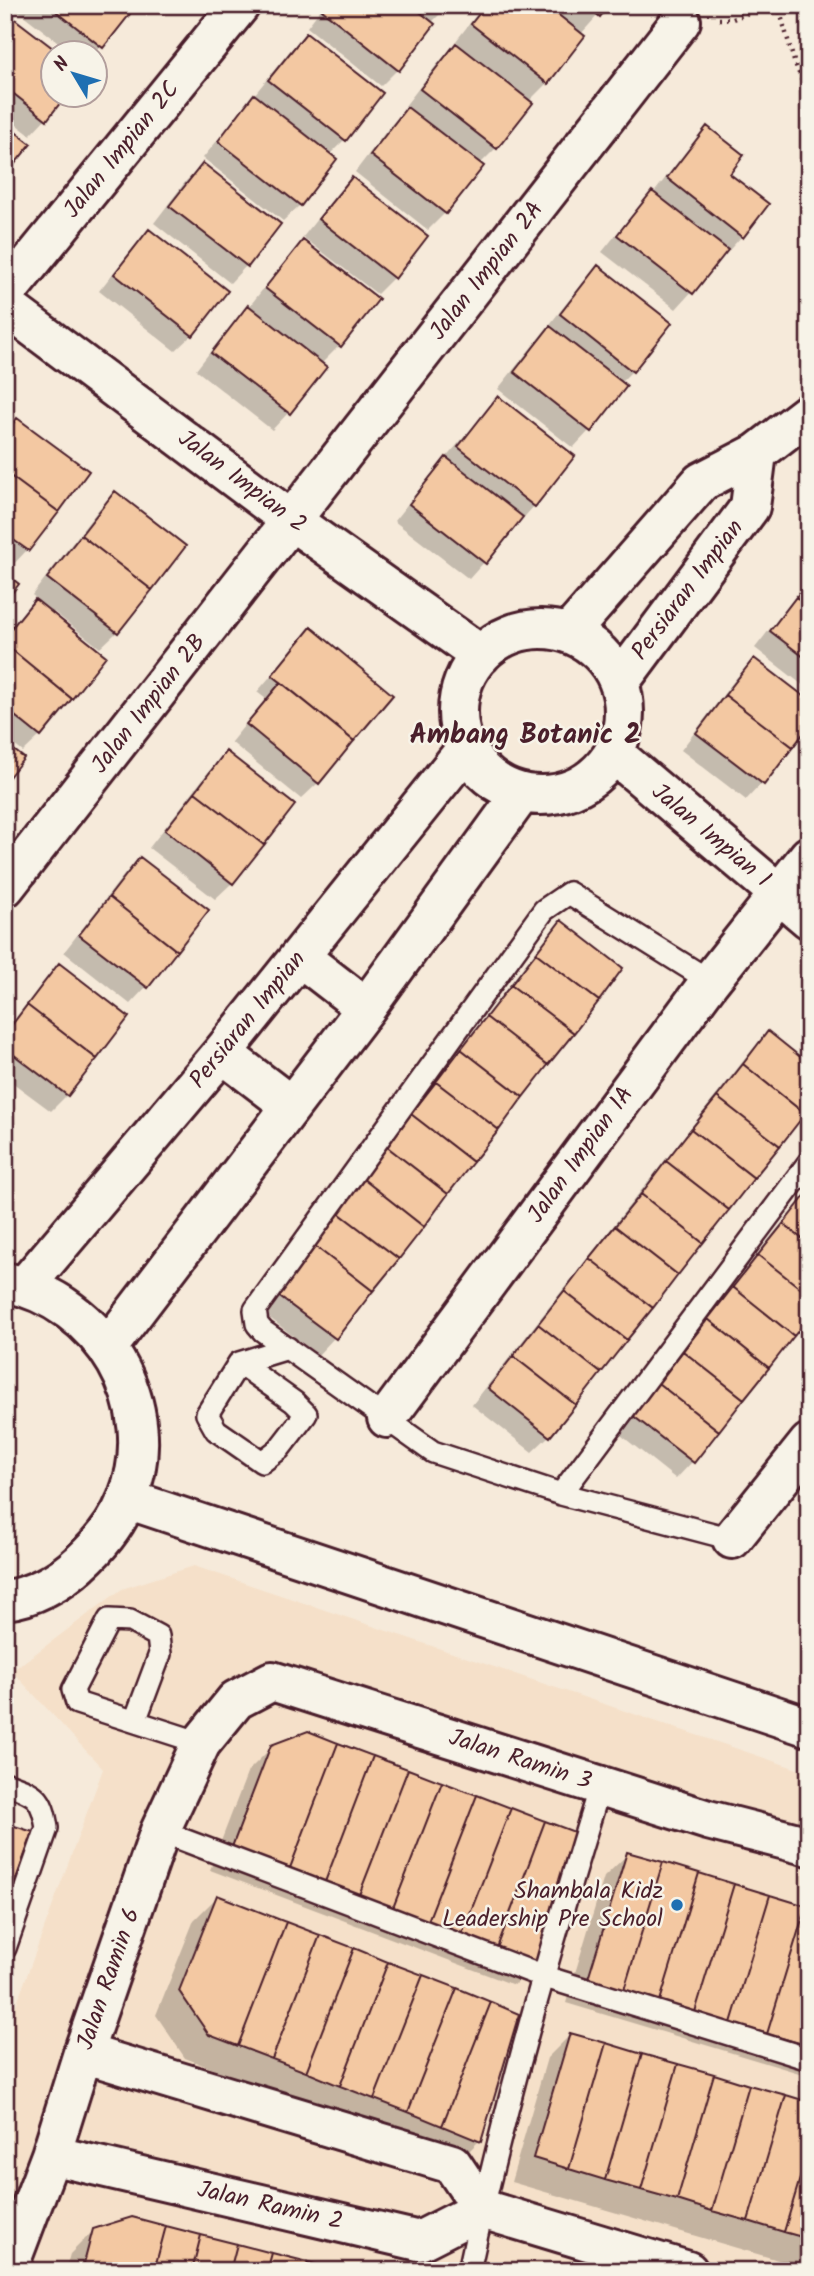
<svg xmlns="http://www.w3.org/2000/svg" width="814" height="2276" font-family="Kalam,sans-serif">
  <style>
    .built { fill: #f5e0c9 }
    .shadow { fill: #0003 }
    .building { fill: #f3c8a2; stroke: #4a1f2b; stroke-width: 2 }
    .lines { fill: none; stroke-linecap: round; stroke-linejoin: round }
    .lane-casing { stroke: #4a1f2b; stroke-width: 26 }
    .street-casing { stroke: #4a1f2b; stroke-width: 44 }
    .secondary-casing { stroke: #4a1f2b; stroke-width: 44 }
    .path { stroke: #4a1f2b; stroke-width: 4.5; stroke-dasharray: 2 5; stroke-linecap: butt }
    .lane { stroke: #f7f3e8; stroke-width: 21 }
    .street { stroke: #f7f3e8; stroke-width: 38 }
    .secondary { stroke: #f7f3e8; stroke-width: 38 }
    .poi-dot { fill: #1f6fb2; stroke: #f7f3e8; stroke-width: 2.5 }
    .labels { text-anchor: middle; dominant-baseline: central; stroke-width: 5; stroke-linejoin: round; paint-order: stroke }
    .street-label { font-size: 24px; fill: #4a1f2b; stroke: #f7f3e8 }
    .poi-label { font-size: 24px; fill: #4a1f2b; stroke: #f7f3e8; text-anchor: end }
    .quarter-label { font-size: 28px; font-weight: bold; fill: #4a1f2b; stroke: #f7f3e8 }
  </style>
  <rect width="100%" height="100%" fill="#f6eada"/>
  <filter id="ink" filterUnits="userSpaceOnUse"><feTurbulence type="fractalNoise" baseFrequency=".0143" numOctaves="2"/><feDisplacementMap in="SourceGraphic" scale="14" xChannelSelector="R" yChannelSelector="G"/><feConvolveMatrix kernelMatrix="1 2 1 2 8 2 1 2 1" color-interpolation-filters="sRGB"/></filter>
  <g filter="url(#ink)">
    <path class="built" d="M194,1566l615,207v498h-804v-236l98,-266 -91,-98 110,-82z"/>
    <path class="shadow" d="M14,5h120l-40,49 -23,-2 -58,-45z
      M324,5h125l-18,18 -33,46 -17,17 -74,-59z
      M484,5h123l-27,30 -33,48 -19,19 -32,46 -17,17 2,2 -36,46 -17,17 -73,-58 36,-47 17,-17 -3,-2 34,-44 19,-19 -2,-2z
      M8,16l47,36h-3v42l-6,24 -16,17 -25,-19v-98z
      M306,35l38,105 -15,15 -29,50 -17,16 -80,-63 86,-106z
      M707,128l21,46 14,62 -66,73 -74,-57 34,-42 17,-16 38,-49z
      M203,165l76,59 -33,42 -16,17 -76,-60 32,-42z
      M352,179l74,58 -33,41 -16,16 -74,-57 32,-41z
      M149,231l43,104 -17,16 -76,-60 34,-43z
      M303,242l73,57 -37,47 -18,18 3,3 -36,46 -16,17 -76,-60 36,-46 16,-16 39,-49z
      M598,268l34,103 -12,12 4,3 -35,45 -16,17 -75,-59 84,-105z
      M498,398l36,108 -65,73 -75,-58 36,-45z
      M18,420l69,52 -60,78 -16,17 -6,-5v-130z
      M115,493l2,139 -17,16 -46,-36 -2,3 -12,121 -17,16 -18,-14v-103l32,-36 -5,-4 67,-86z
      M809,579v111l-54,-42z
      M311,629l7,154 -17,16 -70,-57 35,-43 -9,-7z
      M754,660l8,123 -16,17 -65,-50 56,-73z
      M227,754l5,129 -17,16 -66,-51 61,-78z
      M140,859l66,52 -60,76 -16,17 -66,-52 60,-77z
      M561,922l60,47 -287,369 -16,17 -60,-46 287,-370z
      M59,966l8,129 -16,16 -46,-34v-45l38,-50z
      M768,1034l41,72 -260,330 -17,16 -60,-47 280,-355z
      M809,1189v126l-117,147 -16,17 -59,-47z
      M809,1563v18l-9,-7z
      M272,1747l266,215 -24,23 -304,-115 38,-99z
      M628,1854l181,54v168l-243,-73 38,-126z
      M217,1897l262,244 -23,23 -271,-106 -29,-43 38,-95z
      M571,2034l238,70v165l-298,-87 36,-124z
      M94,2230l240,41h-269l5,-17z"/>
    <path class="building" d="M48,5h89l-34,43z
      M326,5h85l24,19 -36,47 -77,-61z
      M486,5h60l39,31 -37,48 -77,-60z
      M586,5h23l-9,12z
      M7,13l51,39h-6v42h15l-20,26 -42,-33v-71z
      M306,33l77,60 -37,48 -78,-61z
      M456,43l77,60 -36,46 -77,-60z
      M254,94l83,65 -36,47 -83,-65z
      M407,107l77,59 -38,48 -76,-59z
      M5,124l26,20 -26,32z
      M707,126l37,29 -14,19 39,30 -26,34 -76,-60z
      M203,163l78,61 -33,43 -79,-61z
      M352,177l76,59 -33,43 -77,-60z
      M652,191l76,59 -35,44 -76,-59z
      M149,229l79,62 -35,45 -79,-62z
      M303,240l76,59 -38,48 -76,-59z
      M598,265l74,58 -39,49 -73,-58z
      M248,305l79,62 -37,47 -79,-61z
      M550,326l77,60 -36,46 -77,-60z
      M498,396l77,60 -40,51 -77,-60z
      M17,418l72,53 -30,41 -54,-40v-38z
      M446,457l77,60 -37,47 -77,-60z
      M5,472l54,40 -30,39 -24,-17z
      M115,491l71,55 -34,44 -71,-55z
      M81,535l71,55 -34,43 -71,-55z
      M5,573l14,11 -14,18z
      M809,581v26l-13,-10z
      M796,597l13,10v54l-39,-30z
      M35,599l71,57 -34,43 -67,-55v-8z
      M311,627l82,68 -39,46 -82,-66z
      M5,644l67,55 -31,38 -36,-29z
      M754,658l55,42v26l-16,21 -68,-52z
      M281,682l73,59 -35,43 -73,-60z
      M725,695l68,52 -29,38 -68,-52z
      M5,743l19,15 -19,24z
      M226,751l69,54 -31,40 -69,-53z
      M195,792l69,53 -31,39 -68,-54z
      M140,857l69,53 -32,41 -68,-54z
      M109,897l68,54 -29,37 -69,-53z
      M561,920l62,48 -24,33 -63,-48z
      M536,953l63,48 -25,32 -63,-48z
      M59,963l70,54 -32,42 -70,-54z
      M511,985l63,48 -26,32 -62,-48z
      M27,1005l70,54 -29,37 -63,-48v-14z
      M486,1017l62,48 -25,32 -62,-48z
      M768,1031l41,33v45l-4,5 -62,-50z
      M461,1049l62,48 -24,33 -63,-48z
      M743,1064l62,50 -25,32 -63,-49z
      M436,1082l63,48 -26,32 -62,-48z
      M717,1097l63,49 -26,32 -63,-49z
      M411,1114l62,48 -25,32 -62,-48z
      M691,1129l63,49 -25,32 -63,-49z
      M386,1146l62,48 -24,33 -62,-49z
      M666,1161l63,49 -26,33 -62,-49z
      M362,1178l62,49 -25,32 -63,-48z
      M808,1192h1v52l-26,-20z
      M641,1194l62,49 -25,32 -63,-49z
      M336,1211l63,48 -26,32 -62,-48z
      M783,1224l26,20v51l-51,-40z
      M615,1226l63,49 -25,33 -64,-50z
      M311,1243l62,48 -37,48 -63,-47z
      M758,1255l51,40v22l-15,19 -61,-49z
      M589,1258l64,50 -26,32 -63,-49z
      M733,1287l61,49 -25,32 -61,-49z
      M564,1291l63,49 -26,33 -63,-49z
      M708,1319l61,49 -25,31 -61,-48z
      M538,1324l63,49 -25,32 -63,-49z
      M683,1351l61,48 -25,32 -61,-48z
      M513,1356l63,49 -26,32 -62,-49z
      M658,1383l61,48 -25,32 -62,-48z
      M308,1731l30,12 -48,125 -58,-21 39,-102z
      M338,1743l35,13 -48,126 -35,-14z
      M373,1756l35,13 -49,126 -34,-13z
      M408,1769l34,13 -49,126 -34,-13z
      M442,1782l35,13 -49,126 -35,-13z
      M477,1795l34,13 -49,126 -34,-13z
      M511,1808l34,13 -48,127 -35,-14z
      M545,1821l35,13 -41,129 -42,-15z
      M5,1823l28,9 -28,77z
      M627,1852l36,10 -39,128 -36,-11z
      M663,1862l36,11 -39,128 -36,-11z
      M699,1873l35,11 -39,128 -35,-11z
      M734,1884l36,11 -39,128 -36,-11z
      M217,1895l69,27 -48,124 -29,-11 -30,-44z
      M770,1895l36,11 -39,128 -36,-11z
      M806,1906h3v119l-6,19 -36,-10z
      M286,1922l34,13 -48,124 -34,-13z
      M320,1935l34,13 -48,124 -34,-13z
      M354,1948l34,14 -48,124 -34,-14z
      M388,1962l35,13 -49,124 -34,-13z
      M423,1975l34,13 -49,124 -34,-13z
      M457,1988l34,14 -49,124 -34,-14z
      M491,2002l28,12 -38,128 -39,-16z
      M570,2033l36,10 -37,126 -36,-11z
      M606,2043l36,11 -37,126 -36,-11z
      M642,2054l36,10 -37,126 -36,-10z
      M678,2064l36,10 -37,126 -36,-10z
      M714,2074l35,11 -37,126 -35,-11z
      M749,2085l37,10 -38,126 -36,-10z
      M786,2095l23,7v46l-25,84 -36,-11z
      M809,2148v91l-25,-7z
      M132,2217l34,9 -12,45h-72l11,-42z
      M166,2226l35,9 -9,36h-38z
      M201,2235l36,9 -7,27h-38z
      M237,2244l35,9 -5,18h-37z
      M272,2253l36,9 -3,9h-38z
      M308,2262l31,9h-34z"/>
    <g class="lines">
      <g class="lane-casing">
        <path id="lane" d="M710,981l-141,-88 -25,17 -289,400 2,14 6,7 170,121 128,42 171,45
          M239,1363l55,39 12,12 -27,35 -17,13 -46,-32 -9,-16 32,-51 49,-15
          M561,1494l248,-332
          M135,1721l25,-67 -2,-18 -28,-15 -21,-1 -36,70 4,13 124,40
          M5,1783c30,11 37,12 42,45l-42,120
          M160,1831l382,145 267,83
          M469,2271c35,-164 82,-325 131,-485"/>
      </g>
      <g class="street-casing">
        <path id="street" d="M5,294l235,-289
          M5,306l287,215 189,134
          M458 712a83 83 0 1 1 166 0a83 83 0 1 1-166 0Z
          M569,633l132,-151 56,-29 52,-40
          M619,683l131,-176 7,-54
          M613,753l196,166
          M5,887l676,-866
          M300,957l66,51
          M222,1053l68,52
          M25,1286l197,-233 244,-304
          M108,1347l258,-339 155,-214
          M387,1418l323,-437 99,-125
          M732,1539l77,-96
          M83,2053l369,111 30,45 206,62
          M51,2155l368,86 63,-32
          M7,2271l44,-116 32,-102 77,-222 41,-88 35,-43 36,-19 436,139 101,26"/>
      </g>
      <g class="secondary-casing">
        <path id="secondary" d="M5,1282c96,19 160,123 122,217 -10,25 -27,46 -47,64 -19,18 -48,34 -75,37
          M127,1499l682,228"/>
      </g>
      <path class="path" d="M778,5l16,56 15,37
        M719,19h14l35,-14"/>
      <use href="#lane" class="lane"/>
      <use href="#street" class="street"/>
      <use href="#secondary" class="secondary"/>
    </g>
  </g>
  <circle class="poi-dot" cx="677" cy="1905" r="7"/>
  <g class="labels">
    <g class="street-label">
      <text transform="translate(122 150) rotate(-51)">Jalan Impian 2C</text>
      <text transform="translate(487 271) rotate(-52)">Jalan Impian 2A</text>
      <text transform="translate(242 482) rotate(37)">Jalan Impian 2</text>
      <text transform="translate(688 590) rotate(-53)">Persiaran Impian</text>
      <text transform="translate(149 704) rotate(-52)">Jalan Impian 2B</text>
      <text transform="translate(711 836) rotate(40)">Jalan Impian 1</text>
      <text transform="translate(248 1020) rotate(-51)">Persiaran Impian</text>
      <text transform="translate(581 1155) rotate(-54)">Jalan Impian 1A</text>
      <text transform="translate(520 1760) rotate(18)">Jalan Ramin 3</text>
      <text transform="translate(109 1979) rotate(-71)">Jalan Ramin 6</text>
      <text transform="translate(270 2206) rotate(13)">Jalan Ramin 2</text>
    </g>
    <g class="poi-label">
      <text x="663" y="1891">Shambala Kidz<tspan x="663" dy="28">Leadership Pre School</tspan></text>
    </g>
    <g class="quarter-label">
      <text x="525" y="735">Ambang Botanic 2</text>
    </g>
  </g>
  <rect width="814" height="2276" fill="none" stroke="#f7f3e8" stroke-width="28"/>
  <rect x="14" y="14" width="786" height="2248" fill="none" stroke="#4a1f2b" stroke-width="2.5" filter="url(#ink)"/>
  <g transform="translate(74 74) rotate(308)"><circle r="33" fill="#f7f3e8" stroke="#b29e9c" stroke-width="2"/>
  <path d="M0-5L12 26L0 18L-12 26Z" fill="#1f6fb2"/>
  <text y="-10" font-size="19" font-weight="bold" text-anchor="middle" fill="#4a1f2b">N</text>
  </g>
</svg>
